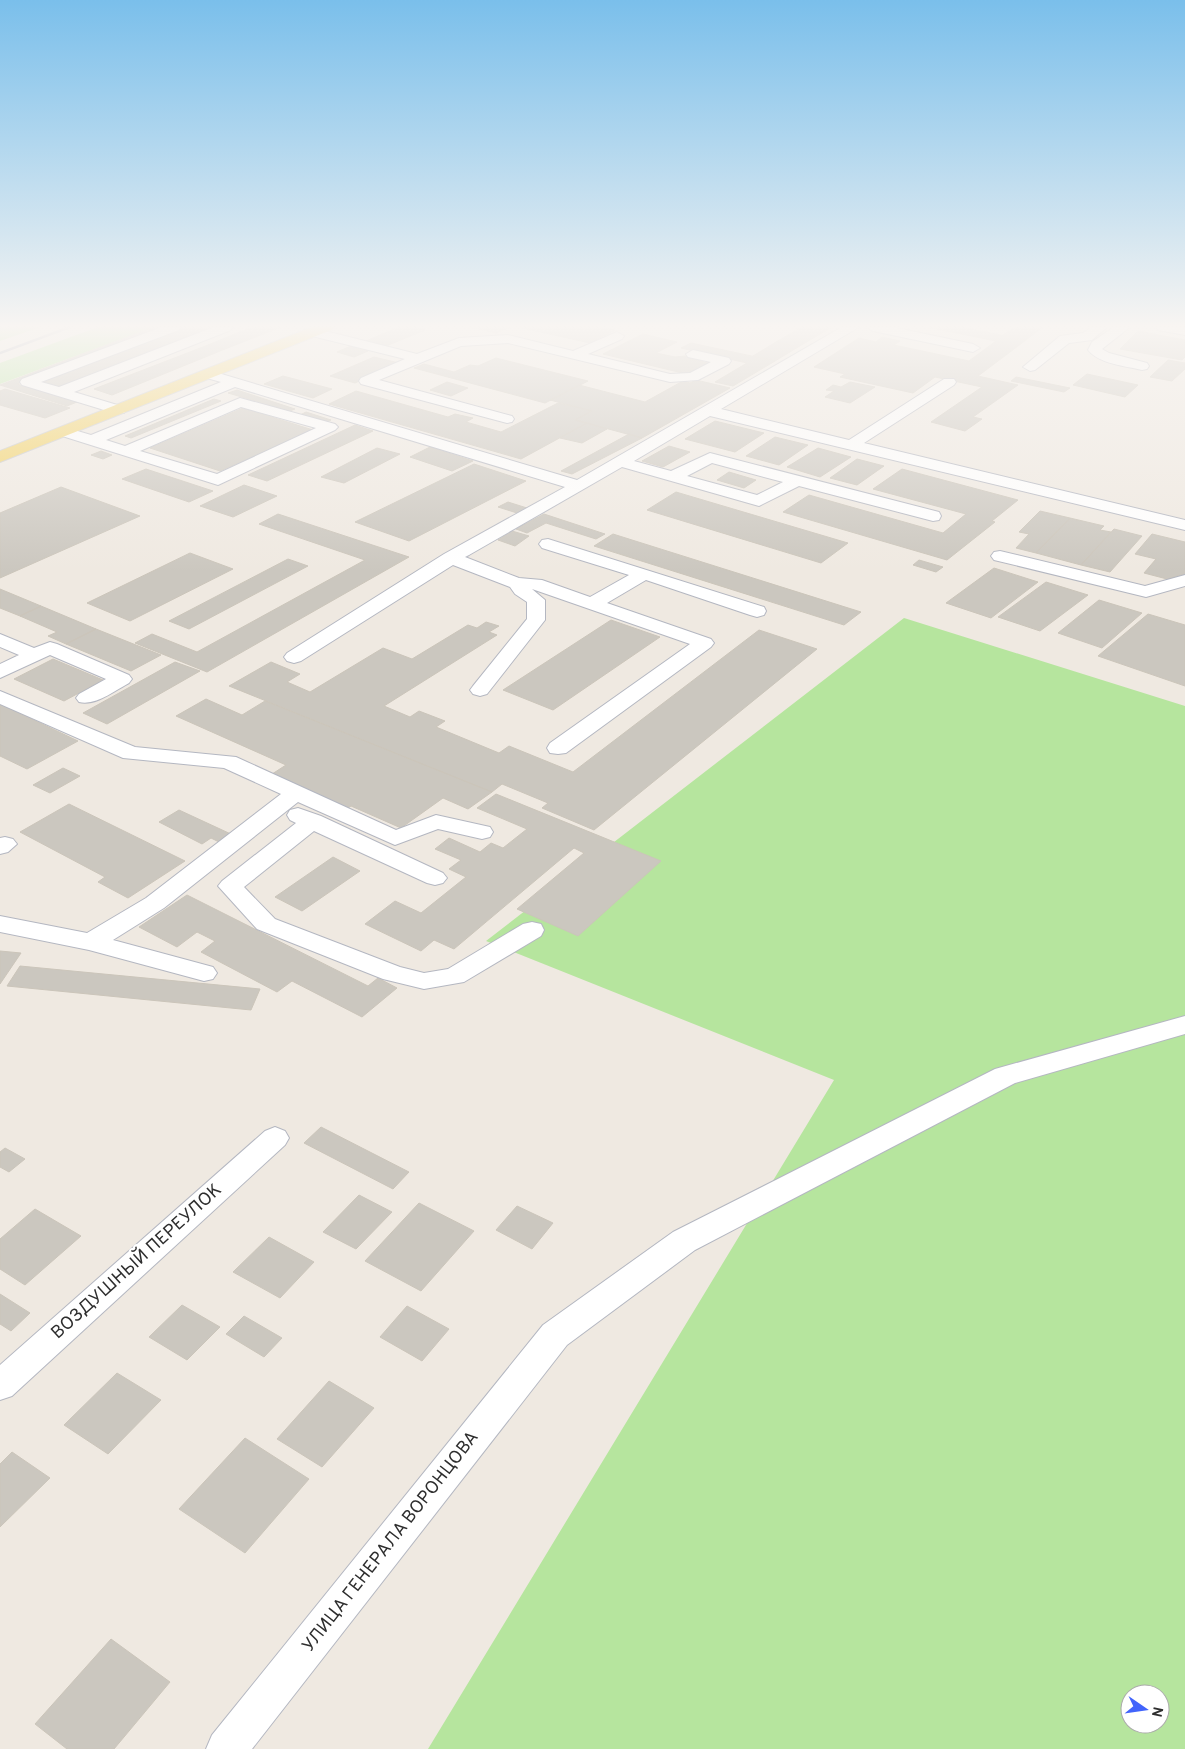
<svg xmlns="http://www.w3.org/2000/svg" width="1185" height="1749" font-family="Overpass,sans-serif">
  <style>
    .green { fill: #b6e59e; fill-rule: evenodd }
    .building { fill: #cbc7bf; stroke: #cbc5ba }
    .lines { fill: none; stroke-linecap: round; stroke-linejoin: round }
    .minor-casing { stroke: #b4b7c1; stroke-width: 2 }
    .major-casing { stroke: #c9c9c9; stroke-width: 2 }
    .minor { fill: #fff; fill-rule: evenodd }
    .major { fill: #f2d163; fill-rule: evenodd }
    .rail { stroke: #a3a6b8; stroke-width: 2.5 }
    .labels { text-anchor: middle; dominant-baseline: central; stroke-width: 4; stroke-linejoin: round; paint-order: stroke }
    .near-street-label { font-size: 18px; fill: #2e2e2e; stroke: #fff }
  </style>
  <rect width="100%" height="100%" fill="#efe9e1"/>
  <path class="green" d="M0,327h40l-40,14z
    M98,327h56l-154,57v-21z
    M904,618l281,88v1043h-757l406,-669 -348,-139zM1130,1694h30v30h-30z"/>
  <path class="building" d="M154,327h14l-151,57 60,18 -10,4 -67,-21z
    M184,327h32l-155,60 -20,-6z
    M252,327h29l-56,22 -17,-4z
    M399,327h16l10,3 -39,16 -20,-5z
    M471,327h39l-14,6z
    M518,327h82l15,3 -25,13z
    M802,327h30l-34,20 -22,-5z
    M927,327h34l65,13 -48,36 40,9 -45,32 9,2 -17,12 -34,-9 51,-35 -47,-10 -22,16 -73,-16 5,-3 -31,-7 45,-29 17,4 6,-5 18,4 -6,4 75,16 27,-20z
    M1015,327h27l-16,13 -23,-5z
    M1138,331l47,9v17l-3,3 -62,-11z
    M643,334l34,8 -21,11 19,4 10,-1 6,1 -2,1 23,6 -21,11 -88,-21z
    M776,342l22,5 -23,14 -22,-5z
    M691,343l84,18 -42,25 -18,-4 32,-19 -66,-15z
    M208,345l17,4 -113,46 -18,-6z
    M351,346l17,5 -14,6 -17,-5z
    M374,357l25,6 -44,20 -25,-7z
    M496,358l92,23 -43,22 -131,-35 10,-4 30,8 16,-7 8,1z
    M1168,360l17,3v6l-13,12 -22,-4z
    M1087,374l51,11 -13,12 -52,-12z
    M283,376l49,13 -19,9 -49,-14z
    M1016,377l54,11 -6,4 -53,-11z
    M696,380l34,8 -88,50 -67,-18 17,-9 -42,-11 29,-15 66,17 38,-21 7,2z
    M447,382l21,6 -17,8 -21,-6z
    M850,382l25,5 -25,16 -25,-6 9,-6 -8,-1 7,-5 8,2z
    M5,389l65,19 -25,10 -45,-13v-14z
    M237,390l58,19 -5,2 -62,-18z
    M356,391l92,26 7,-3 18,4 -7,4 35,10 57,-29 34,8 -17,9 12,3 -66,36 -192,-55z
    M214,399l7,2 -90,37 -6,-2z
    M243,408l70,22 -93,41 -70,-23z
    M306,412l25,8 -7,3 -26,-7z
    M715,421l49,12 -29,19 -50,-13z
    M587,423l20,6 -25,14 -22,-5z
    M355,425l18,6 -106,50 -19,-6z
    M629,434l13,4 -70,36 -11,-3z
    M775,437l33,8 -29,20 -33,-9z
    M669,446l21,6 -27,15 -21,-6z
    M430,447l43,14 -21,10 -42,-14z
    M377,448l23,6 -56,29 -23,-6z
    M818,448l33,9 -31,20 -33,-10z
    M101,451l11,4 -9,4 -12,-4z
    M857,459l27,7 -27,19 -27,-7z
    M474,464l52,17 -117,60 -54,-19z
    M146,469l67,22 -24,11 -67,-23z
    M902,469l116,31 -26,21 3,1 -48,38 -164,-48 26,-17 134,38 23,-19 -93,-25z
    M729,472l27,8 -12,8 -27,-8z
    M244,485l33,11 -44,21 -33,-11z
    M61,487l79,29 -140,62v-65z
    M676,492l172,51 -27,20 -174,-53z
    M508,502l19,6 -10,5 -19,-6z
    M1040,511l30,7 -34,35 -20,-5 13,-14 -10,-2z
    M278,514l131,43 -202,115 -72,-29 17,-9 45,18 168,-92 -106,-36z
    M544,514l61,20 -9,5 -50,-16 -19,10 -11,-4z
    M1070,518l34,8 -4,4 11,2 -30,33 -45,-12z
    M1114,529l28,7 -32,36 -29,-7z
    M512,531l17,5 -14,10 -17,-6z
    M613,534l248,78 -17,13 -250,-79z
    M1152,534l33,8v32l-18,5 -23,-6 12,-14 -21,-5z
    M190,553l43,16 -103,52 -43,-18z
    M288,559l20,7 -119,63 -20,-8z
    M919,560l24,7 -7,5 -23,-7z
    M994,568l44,14 -47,36 -45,-15z
    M1046,582l42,13 -48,36 -42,-14z
    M0,589l41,17 -21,10 -20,-8z
    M1099,600l43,13 -40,35 -44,-15z
    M41,606l55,23 -30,15 -18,-8 9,-4 -37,-16z
    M1148,614l37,11v61l-87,-30z
    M611,620l49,17 -107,73 -50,-20z
    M486,622l13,4 -10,6 8,3 -113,71 26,11 9,-6 26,10 -9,6 63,26 10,-7 64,26 186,-142 58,19 -223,181 -52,-22 6,-5 -46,-19 -10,8 -263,-106 42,-24 29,12 -13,8 23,10 73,-44 29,11 56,-34 9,3z
    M96,629l65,26 -30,16 -65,-27z
    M53,659l50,21 -39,21 -50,-22z
    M175,662l25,9 -93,53 -24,-11z
    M206,699l36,16 23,-14 227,91 -24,17 -25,-11 -42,30 -50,-22 -6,4 -76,-34 17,-11 -110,-49z
    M0,704l78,37 -51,28 -27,-13z
    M63,768l17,8 -30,17 -17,-8z
    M496,794l165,67 -83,75 -61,-27 67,-56 -10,-5 -120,101 -20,-9 -13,11 -56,-27 30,-23 26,12 45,-36 -17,-8 12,-9 -26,-11 14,-11 31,14 11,-9 12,5 24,-19 -50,-21z
    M69,804l116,57 -57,37 -30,-16 7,-5 -85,-45z
    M179,810l54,25 -12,8 -10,-5 -9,6 -43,-22z
    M333,857l27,14 -58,40 -27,-14z
    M187,895l181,91 10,-8 19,10 -35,29 -70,-36 -15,11 -76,-40 14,-11 -18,-9 -20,15 -38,-20z
    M0,951l21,2 -21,31z
    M20,966l240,23 -9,21 -244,-24z
    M321,1127l88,45 -16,17 -89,-46z
    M5,1148l20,11 -16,13 -9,-5v-15z
    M359,1195l33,17 -36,37 -33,-17z
    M419,1203l55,28 -53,60 -56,-30z
    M517,1206l36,17 -21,26 -36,-19z
    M35,1209l46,27 -56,49 -25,-16v-30z
    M269,1237l45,25 -34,36 -47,-26z
    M0,1294l30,19 -19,18 -11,-7z
    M182,1305l38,22 -33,33 -38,-23z
    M407,1306l42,23 -27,32 -42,-24z
    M244,1316l38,22 -18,19 -38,-23z
    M117,1373l44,27 -53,54 -44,-29z
    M329,1381l45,27 -52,59 -45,-28z
    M245,1438l64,41 -64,74 -66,-44z
    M12,1452l38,26 -50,49v-63z
    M111,1639l59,43 -56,67h-47l-32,-25z"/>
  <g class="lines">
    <g class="minor-casing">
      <path id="minor" d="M162,327h19l-2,3 -138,52 18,5 155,-60h19l-2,3 -157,62 50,15 2,3 -2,3h-10l-92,-28 -2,-3 2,-3z
        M842,327h17l-138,82 128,31 95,-61h10l2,3 -2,3 -90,58 321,77v10l-475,-114 -76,45 37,10 39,-18 229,59 2,4 -2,4 -6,1 -134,-35 -40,20 -137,-39 -153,88 -4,2 54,21 23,2 48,17 39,-22 -87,-27 -3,-4 3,-4 6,-1 216,68 2,4 -2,4 -7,2 -7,-2 -104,-35 -39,23 104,36 3,4 -3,4 -145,106 -8,1 -8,-1 -3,-5 3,-5 140,-99 -158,-55 13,11v20l-58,74 -7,2 -7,-2 -3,-4 3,-4 54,-67v-17l-12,-8 -5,-7 -57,-22 -152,96 -7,2 -7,-2 -3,-4 3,-4 157,-99 121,-67 -330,-100 -129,53 19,6 115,-48 95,26 3,3 -3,3 -117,55 -159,-50 -3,-3 3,-3 5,-2 27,8 130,-53 -18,-5 -2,-3 7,-4 369,110zM241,407l75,21 -99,46 -77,-23zM712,463l71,19 -26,13 -70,-19z
        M866,327h26l81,17 7,4 -7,4 -100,-21z
        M1092,327h15l-15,13 -23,3 -34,27 -5,1 -7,-4 37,-31 23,-3z
        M1114,327h16l-28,22 7,4 38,10 2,3 -2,3 -5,1c-16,-4 -43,-6 -54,-20l4,-8z
        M1156,327h29v8l-27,-5z
        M313,328l104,26 42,-16 49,-3 65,16 44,-19 7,4 -2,3 -34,15 82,20 20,-1 21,-11 -23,-5 -2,-3 7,-4 36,8 2,3 -2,3 -31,16 -28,2 -162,-39 -47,3 -82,34 133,36 2,3 -2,3 -5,1 -146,-39 -2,-3 2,-3 44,-19 -97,-24 -2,-3 2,-3z
        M1000,551l145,35 40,-11v11l-39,11 -152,-37 -3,-4 3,-4z
        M0,634l34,14 16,-6 7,2 72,31 3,4 -3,4c-15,8 -33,23 -50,19l-3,-4 3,-4 27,-15 -56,-24 -50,23v-14l19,-9 -19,-8z
        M0,691l135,56 101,10 160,73 40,-15 54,12 3,5 -3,5 -8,2 -44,-10 -43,16 -97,-43 -134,106 -51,32 100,27 4,6 -4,6 -9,2 -115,-31 -89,-18v-16l87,17 59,-35 135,-104 -57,-26 -101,-10 -123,-54z
        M298,808l23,8 122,57 4,5 -4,5 -8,2 -8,-2 -113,-52 -70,56 31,32 125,48 24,6 24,-4 75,-45 9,-2 9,2 3,6 -3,6 -77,46 -40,7 -41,-10 -126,-50 -39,-43 4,-5 74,-58 -6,-3 -3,-5 3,-5z
        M5,837l8,2 4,5 -9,8 -8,2v-16z
        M1185,1016v18l-170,49 -320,167 -128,95 -315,404h-46l6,-14 331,-410 130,-93 322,-163z
        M275,1127l10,4 4,7 -4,7 -273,251 -12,4v-35l265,-234z"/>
    </g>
    <g class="major-casing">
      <path id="major" d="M312,327h22l-3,3 -331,132v-11z"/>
    </g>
    <use href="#minor" class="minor"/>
    <use href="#major" class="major"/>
    <path class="rail" d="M0,353l70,-26"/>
  </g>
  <linearGradient id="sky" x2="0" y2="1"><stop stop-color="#7abfeb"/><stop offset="0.57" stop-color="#f8f5f2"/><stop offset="1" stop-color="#f8f5f2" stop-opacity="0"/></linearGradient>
  <rect width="1185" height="572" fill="url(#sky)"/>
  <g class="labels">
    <g class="near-street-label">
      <text transform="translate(137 1262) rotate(-42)">ВОЗДУШНЫЙ ПЕРЕУЛОК</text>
      <text transform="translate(391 1542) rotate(-52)">УЛИЦА ГЕНЕРАЛА ВОРОНЦОВА</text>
    </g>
  </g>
  <g transform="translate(1145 1709) rotate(103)"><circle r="24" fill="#ffffff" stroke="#ababab"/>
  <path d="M0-4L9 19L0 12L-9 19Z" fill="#4264fb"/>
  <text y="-8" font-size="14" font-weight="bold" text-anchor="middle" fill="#2e2e2e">N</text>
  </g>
</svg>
